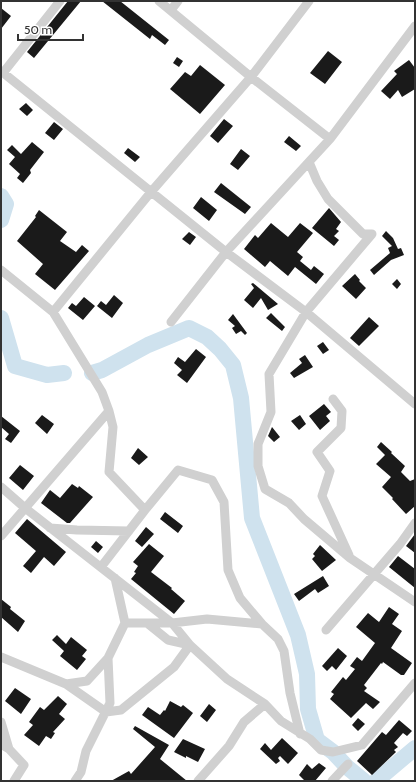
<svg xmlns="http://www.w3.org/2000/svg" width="416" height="782" font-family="Cabin,sans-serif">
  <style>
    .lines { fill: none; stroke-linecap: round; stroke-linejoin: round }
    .river { stroke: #cfe2ee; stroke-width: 16 }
    .building { fill: #1a1a1a }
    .street { stroke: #d0d0d0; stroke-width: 9 }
  </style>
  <rect width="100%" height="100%" fill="#fff"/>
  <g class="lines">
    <path class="river" d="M1,196l5,8 -5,16
      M1,318l14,48 32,9 17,-2
      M92,373l10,-3 46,-25 41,-17 18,9 13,12 13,16 8,33 11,120 46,117 9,39 1,35 9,31 16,12 14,15 17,14
      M376,781l39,-33"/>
  </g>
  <path class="building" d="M68,1h13l-47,57 -7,-6z
    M102,1h18l49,39 -4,5 -13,-10 -2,4z
    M1,8l10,8 -10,13z
    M328,51l14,11 -17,22 -15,-11z
    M177,57l6,4 -4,6 -6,-4z
    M409,60l6,8v21l-13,8 -4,-7 -8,9 -9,-8 16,-17 -3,-3z
    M200,65l25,20 -25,29 -30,-25 15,-17 6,4z
    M26,103l7,7 -6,6 -8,-7z
    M224,119l9,7 -15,17 -8,-7z
    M54,122l9,7 -9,11 -9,-7z
    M289,136l12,10 -5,5 -12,-9z
    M32,142l12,10 -14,18 1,3 -8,10 -6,-5 3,-4 -11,-10 6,-7 -8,-7 5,-5 9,9z
    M128,148l12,9 -5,5 -11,-9z
    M241,149l9,7 -12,14 -8,-6z
    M221,183l30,24 -6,7 -31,-22z
    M201,197l16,13 -8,11 -16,-13z
    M329,208l12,14 -5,7 3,2 -5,5 5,4 -5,6 -22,-18z
    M39,210l28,22 -7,9 16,11 6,-7 7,6 -34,39 -20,-16 8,-10 -26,-23 19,-24 -1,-1z
    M271,223l17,14 12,-14 13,10 -16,19 6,5 -3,4 11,9 3,-4 10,8 -8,10 -21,-17 -7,9 -18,-15 -5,6 -21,-18 11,-14 3,3z
    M386,231l7,7 5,11 3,-1 3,7 -13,5 -17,15 -4,-5 20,-17 -2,-5 4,-2 -10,-10z
    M189,232l7,5 -6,8 -8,-6z
    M355,274l5,6 -1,1 7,7 -10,11 -14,-13z
    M397,279l4,5 -4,5 -5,-5z
    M253,283l25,21 -10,6 -7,-12 -8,10 -9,-8 10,-12 -3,-4z
    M114,295l9,8 -11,15 -15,-12 4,-5 5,4z
    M84,297l11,9 -12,14 -15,-12 4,-5 4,3z
    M271,313l14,14 -3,4 -16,-13z
    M233,314l14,19 -2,2 -4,-4 -5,3 -4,-6 3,-2 -7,-6z
    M369,317l10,9 -20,20 -9,-8z
    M323,342l6,8 -6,4 -6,-8z
    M196,349l10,8 -19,26 -10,-8 5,-5 -8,-7 4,-6 7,5z
    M305,355l8,12 -19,11 -4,-5 12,-10 -3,-4z
    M324,404l7,8 -5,4 4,5 -10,9 -11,-14z
    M42,415l12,9 -7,10 -12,-11z
    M300,415l6,9 -7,6 -8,-9z
    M1,416l19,15 -9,12 -6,-4 4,-5 -8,-7z
    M272,427l8,10 -6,5 -6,-6z
    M381,442l11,10 -1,1 14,13 -4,6 9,9 5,-2v27l-9,8 -14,-15 1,-1 -11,-11 9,-10 -15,-13 9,-9 -8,-8z
    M138,448l10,9 -9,8 -8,-7z
    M20,465l14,11 -11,14 -14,-12z
    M72,484l6,4 1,-2 14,11 -23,26h-3l-26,-20 9,-13 10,8z
    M165,512l18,14 -5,7 -18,-14z
    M27,519l39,33 -12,14 -10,-9 -13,16 -8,-7 13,-15 -21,-18z
    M146,527l8,7 -12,13 -7,-6z
    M415,534v19l-9,-7z
    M96,541l7,6 -5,6 -7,-6z
    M149,544l15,12 -13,16 21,16 -1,1 14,12 -11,13 -43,-35 5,-6 -2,-1 4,-6 -5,-4z
    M320,545l16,15 -14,11 -10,-12 3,-3 -2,-2z
    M398,556l17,13v19l-26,-21z
    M323,576l6,10 -11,7 -3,-4 -16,12 -5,-7z
    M1,599l10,8 -1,2 15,12 -7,11 -17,-15z
    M389,607l10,7 -7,10 10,7 -11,17 21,15 -8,12h-3l-18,-13 -1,2 -1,-1 -17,22 3,3 -3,3 16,11 -7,7 -7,-6 -15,15 -21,-19 4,-5 -3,-2 12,-15 3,3 9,-11 -5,-3 7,-9 5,4 13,-18 -19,-16 12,-14 11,9z
    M57,635l9,9 5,-7 16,13 -5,6 4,3 -9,11 -17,-14 4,-5 -12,-11z
    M338,648l9,8 -11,14 -4,-4 -5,5 -5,-5z
    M15,688l16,11 -10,15 -16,-13z
    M58,696l9,8 -8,10 6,5 -12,13 2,1 -4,6 -5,-3 -7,10 -15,-11 9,-10 -4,-3 11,-15 4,3z
    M170,701l11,6 2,-2 10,8 -19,25 -32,-23 6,-8 12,8 4,-5 1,1z
    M209,704l7,6 -9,12 -7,-6z
    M358,718l7,6 -7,7 -6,-6z
    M399,720l13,11 -5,5 -4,-3 -9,10 4,4 -4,3 2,2 -24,23 -15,-14 25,-29 4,3z
    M135,726l34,19 -9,14 27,22h-76l18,-10 2,3 24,-27 -22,-18z
    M282,738l16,15 -10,11 -8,-8 -2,2 2,3 -4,3 -16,-15 5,-6 6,7z
    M183,739l22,10 -7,13 -12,-6v2l-12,-6z
    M319,763l7,5 -11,13h-10l-6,-6 8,-11 5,5z"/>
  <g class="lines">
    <path class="street" d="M159,1l92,76 79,62 85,-113
      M171,10l7,-9
      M1,71l225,181 80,60 109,92
      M3,73l57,-72
      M309,162l8,19 11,18 35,35h9
      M372,234l-66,78 -37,62 2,38 -13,32v22l7,23 24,14 15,16 46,39 65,44
      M1,270l52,42
      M171,322l55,-70 104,-113
      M333,399l9,12 -1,17 -24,24 13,19 -8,25 27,59
      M1,487l24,21 147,115 35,-4 55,5 16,15 6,12 6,42 10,41
      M145,510l33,-40 34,10 12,22 4,68 12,28 22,26
      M50,528l27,2 52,1
      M1,536l108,-125
      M101,567l44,-57 -36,-38 4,-45 -4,-16 -7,-19 -49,-80 98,-120 100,-115 58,-76
      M125,623h47l18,22 37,34 38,25
      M326,630l74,-86 15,-21
      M1,657l65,27 40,28 15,-2 53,-43 16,-22 -22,-5 -21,-17
      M66,684l21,-3 21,-23
      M1,722l8,27
      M1,744l8,5 15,16 -10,16
      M75,781l6,-9 5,-21 24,-48 -2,-45 17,-35 -10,-45
      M198,781l31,-35 15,-24 21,-18 16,17 29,18 11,11 12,2 29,-7 53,-62
      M332,781l16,-17"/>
  </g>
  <rect width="416" height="782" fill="none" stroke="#333333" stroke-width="4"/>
  <path d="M18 34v6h65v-6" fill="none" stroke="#333333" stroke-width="2"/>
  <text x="24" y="34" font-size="12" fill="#333333" stroke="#ffffff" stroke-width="3" paint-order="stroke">50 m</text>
</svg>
